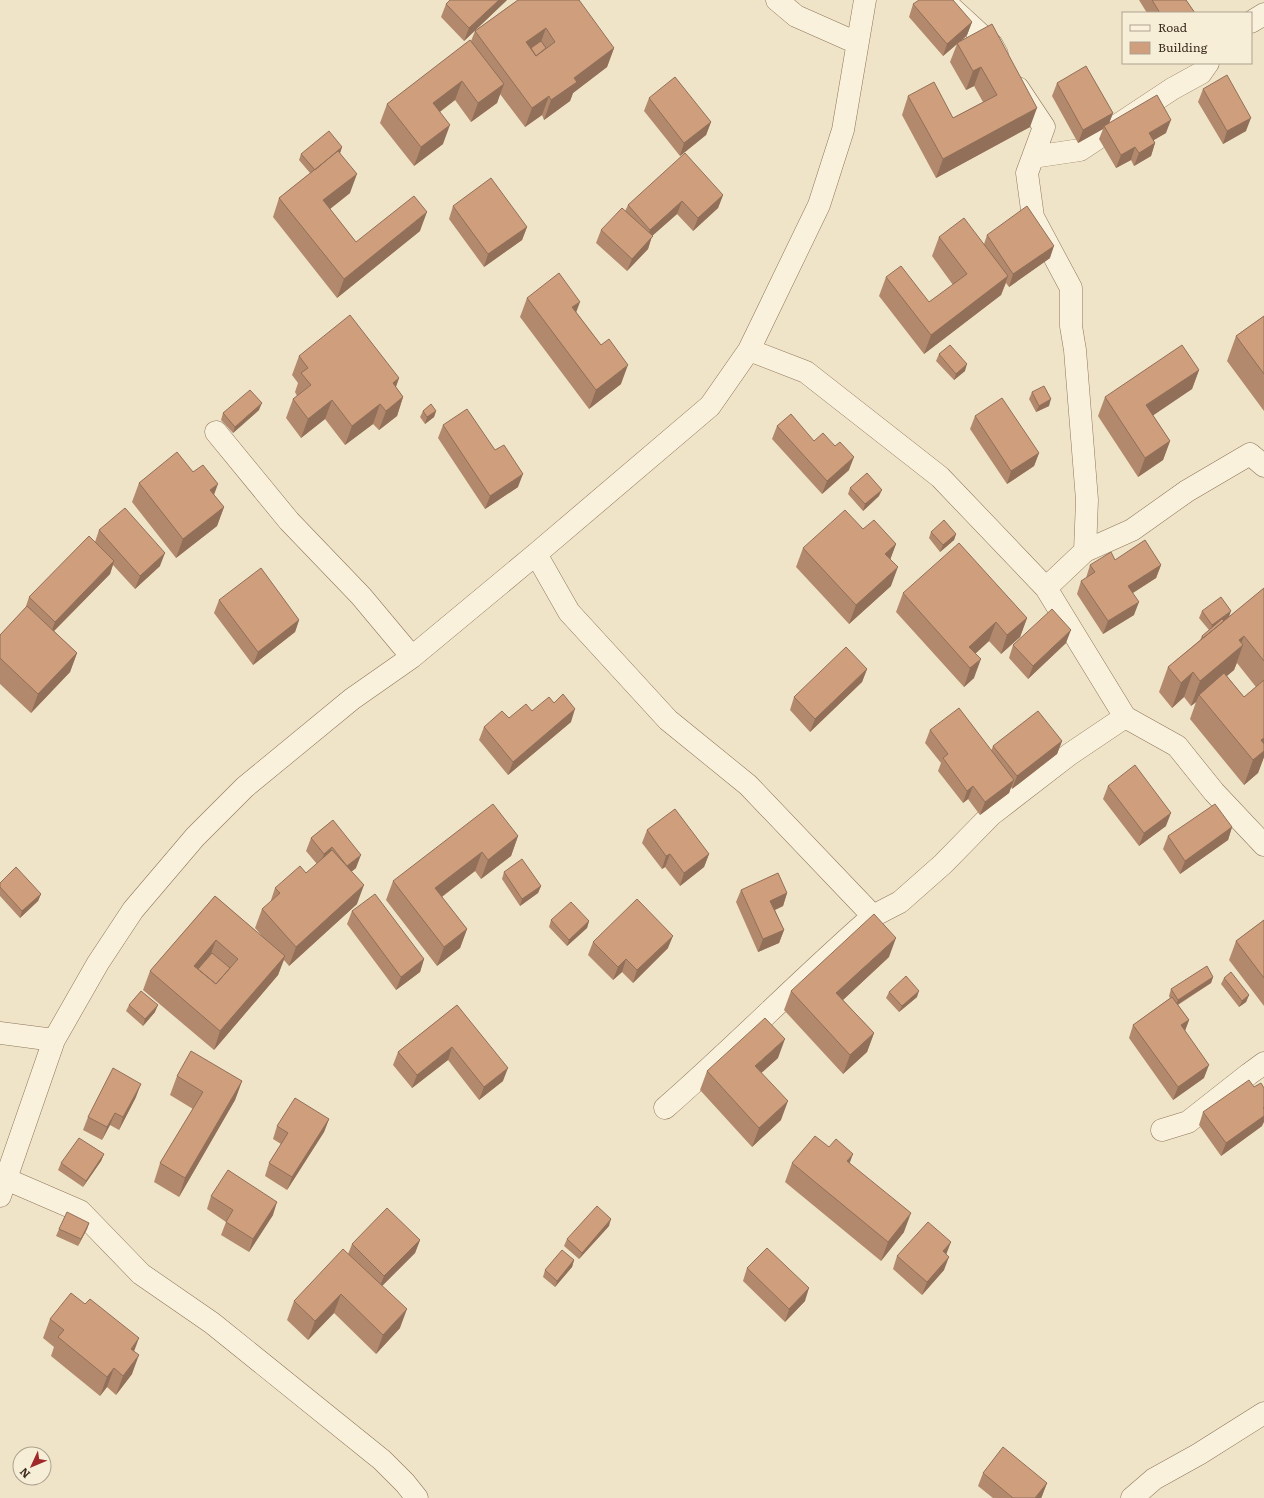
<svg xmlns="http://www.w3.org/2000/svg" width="1264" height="1498" font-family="Literata,serif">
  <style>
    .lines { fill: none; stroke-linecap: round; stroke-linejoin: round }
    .minor-casing { stroke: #8d765c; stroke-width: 23 }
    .minor { stroke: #faf1dc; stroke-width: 22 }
    .wall { fill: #b2896c; fill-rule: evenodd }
    .shaded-wall { fill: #916f58 }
    .building { fill: #cf9f7d; stroke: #916f58; fill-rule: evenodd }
  </style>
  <rect width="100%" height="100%" fill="#f0e4c8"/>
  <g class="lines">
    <g class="minor-casing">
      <path id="minor" d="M777,0l19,16 61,27
        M943,0l49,45 5,9
        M1251,22l13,-8
        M1018,88l26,39 -17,46 6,44 38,71v38l4,24 12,150 -2,51 -39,37
        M1033,157l47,-7 92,-61 29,-16 7,-10
        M749,350l57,22 134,105 106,111 79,129 52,29 37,46 50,53
        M216,432l73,89 72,75 51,61
        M1085,551l47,-21 55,-39 63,-37 14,12
        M536,554l33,58 99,108 80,65 125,131c-71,62 -137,130 -208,192
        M873,916l27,-14 43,-38 48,-49 79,-61 55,-37
        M0,1033l54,7
        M1162,1130l26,-8 61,-48 15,-11
        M6,1179l74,32 61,63 71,49 170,137 23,23 12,15
        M0,1196l54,-156 44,-77 35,-53 62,-73 50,-50 107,-88 60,-42 124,-103 174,-148 39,-56 70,-145 24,-75 22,-130
        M1132,1498l22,-19 45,-25 65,-41"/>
    </g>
    <use href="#minor" class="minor"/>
  </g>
  <path class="wall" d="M450,0h57l-43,41 -23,-24 5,-13z
    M518,0l96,48 -7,19 -34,26 -3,8 -26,19 -2,-5 -17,12 -25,-33 -3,9 -26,19 -16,-22 -15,12 3,32 -29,22 -34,-43 7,-19 84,-63 4,-10z
    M1139,0h47l9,13h-48z
    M913,4l59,18 -5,13 -6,6 69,86 -94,51 -34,-63 6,-19 45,22 30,-16 -9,-16 -8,4 -16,-28 7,-18 -14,12 -34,-39z
    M1057,83l56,30 -4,10 57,10 -13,7 2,3 -4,13 -17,10 -3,-6 -15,8 -17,-29 4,-10 -25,14 -26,-47z
    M1203,89l43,42 -23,13 -25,-42z
    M649,98l62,24 -5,13 -26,21 -36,-45z
    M342,147l-2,6 10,40 -20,16 26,33 64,-11 -83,67 -64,-81 6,-19 31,-25 -11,-13 2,-6z
    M723,195l-5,13 -25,23 -16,-17 -25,22 -4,13 -21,22 -31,-28 5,-13 24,-19 3,-6z
    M453,206l74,21 -5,13 -38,27 -35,-48z
    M987,235l63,23 -41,29 -3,-4 -5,12 -77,59 -45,-58 7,-19 43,25 24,-17 -21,-29 7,-19 45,7z
    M527,298l49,14 25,33 20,39 -32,25 -69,-92z
    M1264,316v95l-37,-50 9,-25z
    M939,354l26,17 -11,9 -18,-19z
    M299,356l100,22 -3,9 7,10 -6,19 -18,14 -6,-6 -28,21 -20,-26 -24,19 -15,-20 7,-19 4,-3 -2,-4 3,-9 -6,-8z
    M1199,370l-7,19 -39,26 17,26 -7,19 -25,17 -40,-61 7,-19z
    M1032,392l17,14 -13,6 -7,-13z
    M259,410l-26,23 -12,-13 2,-7z
    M423,411h13l-2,6 -9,7 -5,-7z
    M975,416l64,37 -5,13 -27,18 -37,-55z
    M443,425l75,62 -33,22 -47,-71z
    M777,426l37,15 35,29 -27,24 -50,-55z
    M193,472l21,23 10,12 -7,19 -41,32 -44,-56 7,-19z
    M850,488l29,8 -16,15 -15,-17z
    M863,529l33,15 -6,15 1,27 -42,38 -53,-57 7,-19z
    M99,530l61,36 -25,23 -22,-24 -3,9 -56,57 23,22 -7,19 -39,41 -31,-29v-49l25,-26 4,-12 66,-55z
    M931,532l25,2 -2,6 -14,12 -11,-14z
    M1115,560l46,5 -5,13 -23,15 1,22 -31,19 -26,-40 4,-13 5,-3 4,-13z
    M1264,588v169l-6,16 -14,12 -54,-66 6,-17 -5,4 -7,-9 -12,11 -13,-16 9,-25 32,-27 2,-4 7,-6 -10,-12 3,-7 27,6zM1237,663l19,24 -12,10 -17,-21 7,-6z
    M903,593l124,25 -7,19 -19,17 -12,-13 -14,13 -1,24 -10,9 -68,-75z
    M219,600l80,20 -4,12 -42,33 -39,-52z
    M1066,643l-38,36 -19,-21 4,-13z
    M867,669l-5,13 -52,50 -20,-22 4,-13z
    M554,703l17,19 -63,53 -29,-35 5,-13 48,-16z
    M930,730l61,21 2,-5 69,-5 -5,13 -45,35 -1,-2 -2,6 -29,22 -12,-16 -5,4 -25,-32 3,-8 -16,-20z
    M1108,786l58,40 -27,20 -36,-47z
    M333,820l23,48 -5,4 6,32 -68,62 -5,-6 -6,15 -64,75 -71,-60 7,-19 65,-75 47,40 -7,-8 7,-19 8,-6 5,-15 31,-15 11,-9 -11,-13 5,-13z
    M1232,827l-4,13 -48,34 -17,-25 5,-13z
    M647,830l62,24 -5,13 -24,19 -15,-19 -3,2 -20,-26z
    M518,836l-7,20 -30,23 -6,-8 -33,26 25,32 -7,19 -23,18 -51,-66 7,-19z
    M504,872l37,14 -3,7 -18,13 -18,-27z
    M0,883l41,11 -3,7 -18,17 -20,-22z
    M741,890l46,3 -4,13 -8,4 9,20 -5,13 -21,9 -22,-50z
    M352,911l72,48 -4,13 -24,18 -49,-66z
    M551,920l38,1 -2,7 -20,18 -18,-19z
    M1264,920v86l-35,-46 7,-19z
    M593,942l75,6 -35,35 -11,-11 -9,8 -25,-25z
    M889,957l-46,43 31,33 -7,19 -24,22 -59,-64 7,-19z
    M1213,977l-2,6 -33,22 11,15 -4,11 19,47 -31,22 -44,-62 4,-13 37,-27 -1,-2 2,-7z
    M1224,978l25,17 -3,7 -7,5 -18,-23z
    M889,992l28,5 -18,15 -13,-14z
    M129,1005l26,7 -12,14 -17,-15z
    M457,1005l46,76 -24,19 -31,-40 -36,28 -19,-23 5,-13z
    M778,1058l-17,15 20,47 -29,27 -52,-57 7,-19z
    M177,1076l65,5 -7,19 -56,97 -25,-15 6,-19 33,-54 -23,-14z
    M1254,1087l8,39 -41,30 -22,-31 4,-13z
    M136,1097l-17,33 -9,-5 -8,15 -19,-10 5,-13z
    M329,1119l-5,13 -37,58 -22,-14 4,-13 12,-19 -8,-5 4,-13z
    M104,1154l-3,7 -18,26 -25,-17 3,-7z
    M792,1163h58l54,69 -23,29 -96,-79z
    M211,1196l62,19 -24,37 -28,-17 5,-13 -19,-13z
    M89,1223l-2,6 -9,17 -22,-10 3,-7z
    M609,1226l-30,33 -15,-13 3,-7z
    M420,1240l-5,13 -33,33 18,42 -24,26 -42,-41 -26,27 -21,-20 7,-19 54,-47 4,-10z
    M946,1255l-2,15 -22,25 -29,-26 4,-13z
    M574,1260l-2,7 -17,20 -12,-10 2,-7z
    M747,1268l58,33 -20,21 -42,-41z
    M50,1319l84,32 -2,23 -16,21 -9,-8 -7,9 -49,-40 3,-9 -11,-9z
    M983,1473l64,10 -5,13 -1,2h-48l-15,-12z"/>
  <path class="shaded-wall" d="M499,0h8l-43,41 5,-13z
    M972,22l-5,13 -9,9 -1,-1v1l-14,12 4,-12z
    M546,28l-7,19 -17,7 4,-12z
    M614,48l-7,19 -34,26 -3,8 -26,19 7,-20 23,-22z
    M981,67l-7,19 -8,4 7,-19z
    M462,81l-7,19 -29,22 7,-19z
    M504,84l-7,19 -26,19 7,-19z
    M549,96l-7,19 -17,12 7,-19z
    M1037,108l-7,19 -94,51 7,-19z
    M1113,113l-5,13h-4l-1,3 -25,14 5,-13z
    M1251,118l-5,13 -23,13 4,-13z
    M1171,120l-5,13 -22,13 5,-13z
    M711,122l-5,13 -26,21 4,-13z
    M450,125l-7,19 -29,22 7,-19z
    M1155,143l-4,13 -17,10 5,-13z
    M342,147l-2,6 -25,17z
    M1135,147l-4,13 -15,8 5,-13z
    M357,174l-7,19 -34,27 7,-20z
    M723,195l-5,13 -25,23 5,-13z
    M682,201l-5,13 -25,22 -4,13 -21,22 5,-12 13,-16 5,-13z
    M427,212l-7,19 -83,67 7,-19z
    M527,227l-5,13 -38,27 4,-13z
    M1054,246l-4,12 -41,29 4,-13z
    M1008,276l-7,19 -77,59 7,-19z
    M580,302l-7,19 -1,-14z
    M967,364l-2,7 -11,9 2,-6z
    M628,365l-7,19 -32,25 7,-19z
    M1199,370l-7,19 -53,36 7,-20z
    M399,378l-7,19 1,-14z
    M403,397l-6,19 -18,14 7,-19z
    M1051,399l-2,7 -13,6 3,-6z
    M332,400l-7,19 -24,19 7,-19z
    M262,403l-3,7 -26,23 2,-6z
    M380,404l-7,20 -28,21 7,-19z
    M436,411l-2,6 -9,7 2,-7z
    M1170,441l-7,19 -25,17 7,-19z
    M1039,453l-5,13 -27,18 4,-13z
    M854,457l-5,13 -27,24 5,-13z
    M523,474l-5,13 -33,22 5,-13z
    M218,484l-7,19 -1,-13z
    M882,490l-3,6 -16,15 2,-7z
    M224,507l-7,19 -41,32 7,-19z
    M956,534l-2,6 -14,12 3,-7z
    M896,544l-7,19 -4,-9z
    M165,553l-5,13 -25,23 5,-13z
    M114,561l-4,13 -60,61 5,-13z
    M1161,565l-5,13 -33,21 5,-13z
    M898,567l-7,19 -42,38 7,-19z
    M1139,602l-5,13 -31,19 5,-13z
    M1231,611l-2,6 -19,14 2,-6z
    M1027,618l-7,19 -19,17 6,-19z
    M299,620l-4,12 -42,33 5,-13z
    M996,622l-7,19 -24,22 4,-16z
    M1071,630l-5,13 -38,36 5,-13z
    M1244,636l-5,13 4,-4 -9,25 -33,27 -2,-2 -3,7 -5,4 9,-25 39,-41z
    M77,653l-7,19 -39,41 7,-19z
    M981,659l-7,19 -10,9 6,-19z
    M867,669l-5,13 -52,50 5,-13z
    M1193,672l-9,25 -12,11 9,-25z
    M575,709l-4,13 -63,53 5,-13z
    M1264,738v19l-6,16 -14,12 9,-25 8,-20z
    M1062,741l-5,13 -45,35 5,-13z
    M1014,780l-5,13 -29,22 5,-13z
    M973,786l-5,13 -5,4 4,-12z
    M1171,813l-5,13 -27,20 5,-13z
    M1232,827l-4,13 -48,34 5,-13z
    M518,836l-7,20 -30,23 7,-19z
    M332,847l-4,13 -9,7 5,-13z
    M482,852l-7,19 -47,36 7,-19z
    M670,854l-5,13 -3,2 4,-13z
    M709,854l-5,13 -24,19 4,-13z
    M361,855l-5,13 -14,11 5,-13z
    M364,885l-7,19 -68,62 7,-19z
    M541,886l-3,7 -18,13 2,-7z
    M787,893l-4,13 -17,8 4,-13z
    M41,894l-3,7 -18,17 2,-7z
    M589,921l-2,7 -20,18 2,-6z
    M467,929l-7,19 -23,18 7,-19z
    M784,930l-5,13 -21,9 5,-13z
    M673,936l-5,12 -35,35 4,-13z
    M896,938l-7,19 -59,55 6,-19z
    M216,940l-7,19 -18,21 3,-14z
    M285,956l-7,19 -64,75 6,-19z
    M424,959l-4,13 -24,18 5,-13z
    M626,959l-4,13 -9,8 5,-13z
    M1213,977l-2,6 -36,23 3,-6z
    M919,991l-2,6 -18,15 3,-6z
    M1249,995l-3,7 -7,5 3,-6z
    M158,1005l-3,7 -12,14 2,-7z
    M1189,1020l-5,13 -3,-8z
    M874,1033l-7,19 -24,22 7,-19z
    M785,1039l-7,19 -30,27 7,-19z
    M452,1047l-4,13 -36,28 5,-13z
    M1209,1065l-5,13 -31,22 5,-13z
    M508,1068l-5,13 -24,19 5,-13z
    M242,1081l-7,19 -56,97 6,-19z
    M141,1084l-5,13 -17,33 4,-13z
    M788,1101l-7,19 -29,27 7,-19z
    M1264,1108v14l-2,4 -41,30 5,-13z
    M115,1113l-5,12 -8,15 5,-13z
    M329,1119l-5,13 -37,58 5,-13z
    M104,1154l-3,7 -18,26 3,-6z
    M853,1154l-7,19 1,-12z
    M277,1202l-4,13 -24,37 4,-13z
    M911,1213l-7,19 -23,29 7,-19z
    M611,1219l-2,7 -30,33 3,-6z
    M89,1223l-2,6 -9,17 3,-7z
    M420,1240l-5,13 -36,36 5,-13z
    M951,1242l-5,13 -3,-4z
    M949,1257l-5,13 -22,25 5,-13z
    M574,1260l-2,7 -17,20 2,-6z
    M809,1288l-4,13 -20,21 4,-13z
    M341,1294l-7,19 -26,27 7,-19z
    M407,1309l-7,19 -24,26 7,-19z
    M139,1338l-7,19 -1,-8z
    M139,1355l-7,19 -16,21 7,-19z
    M114,1368l-7,19 -7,9 7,-19z
    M1047,1483l-5,13 -1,2h-6z"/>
  <path class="building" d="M450,0h49l-30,28 -23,-24z
    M518,0h61l35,48 -40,30 3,4 -26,18 -2,-4 -17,12 -57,-77zM546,28l9,14 -19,14 -10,-14z
    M919,0h34l19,22 -25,22 -34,-40z
    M1152,0h34l9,13h-35z
    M992,24l45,84 -94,51 -35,-63 26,-14 19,36 44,-23 -16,-28 -8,4 -16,-28z
    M470,40l34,44 -26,19 -16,-22 -29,22 17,22 -29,22 -34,-43z
    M541,41l5,7 -10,8 -5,-8z
    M1086,66l27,47 -30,17 -26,-47z
    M1227,75l24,43 -24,13 -24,-42z
    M675,77l36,45 -27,21 -35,-45z
    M1157,95l14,25 -22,13 6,10 -16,10 -4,-6 -14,8 -17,-29z
    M329,131l13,16 -27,23 -14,-16z
    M338,151l19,23 -34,26 33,42 58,-46 13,16 -83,67 -65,-81z
    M685,153l38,42 -25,23 -16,-17 -32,29 -22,-25z
    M491,178l36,49 -39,27 -35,-48z
    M1027,206l27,40 -41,28 -26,-39z
    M622,208l31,28 -21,23 -31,-29z
    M964,218l44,58 -77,59 -45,-58 15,-11 28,36 38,-28 -28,-37z
    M559,273l21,29 -8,5 29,38 8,-6 19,26 -32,25 -69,-92z
    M350,315l49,63 -6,5 10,14 -17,14 -6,-7 -28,22 -20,-26 -24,19 -15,-20 18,-14 -10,-12 7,-5 -9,-12z
    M1264,316v58l-28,-38z
    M950,345l17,19 -11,10 -17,-20z
    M1182,345l17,25 -53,35 24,36 -25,17 -40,-61z
    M1044,386l7,13 -12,7 -7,-14z
    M250,390l12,13 -27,24 -12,-14z
    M1002,398l37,55 -28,18 -36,-55z
    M431,404l5,7 -9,6 -4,-6z
    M467,409l28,41 9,-5 19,29 -33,22 -47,-71z
    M791,414l23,27 9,-8 12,13 5,-4 14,15 -27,24 -50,-55z
    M177,452l16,20 10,-7 15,19 -8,6 14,17 -41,32 -44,-56z
    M867,473l15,17 -17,14 -15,-16z
    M125,508l40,45 -25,23 -41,-46z
    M845,510l18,19 11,-9 22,24 -11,10 13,13 -42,38 -53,-57z
    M944,520l12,14 -13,11 -12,-13z
    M89,536l25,25 -59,61 -26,-25z
    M1145,540l16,25 -33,21 11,16 -31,19 -27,-40 14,-9 -5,-7 21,-13 4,8z
    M959,543l68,75 -20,17 -11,-13 -27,25 12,12 -11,9 -67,-75z
    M261,568l38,52 -41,32 -39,-52z
    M1264,588v73l-20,-25 -5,4 4,5 -43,36 -7,-9 -12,11 -13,-16z
    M1221,597l10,14 -19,14 -10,-14z
    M27,606l50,47 -39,41 -38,-36v-23z
    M1052,609l19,21 -38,36 -20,-21z
    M1222,619l2,2 -21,17 -1,-2z
    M846,647l21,22 -52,50 -21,-22z
    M1224,673l20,24 20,-17v58l-3,2 3,4v7l-11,9 -54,-65z
    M563,694l12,15 -62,53 -29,-35 18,-16 7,7 17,-14 6,7 17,-14 5,6z
    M959,708l55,72 -29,22 -12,-16 -6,5 -24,-33 5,-4 -18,-24z
    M1038,711l24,30 -45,35 -24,-30z
    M1135,765l36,48 -27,20 -36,-47z
    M493,804l25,32 -30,24 -6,-8 -47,36 32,41 -23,18 -51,-66z
    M1215,804l17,23 -47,34 -17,-25z
    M675,809l34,45 -25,19 -14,-19 -4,2 -19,-26z
    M333,820l28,35 -14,11 -15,-19 -8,7 -13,-16z
    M332,850l32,35 -68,62 -34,-38 18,-16 -5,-5 25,-22 6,7z
    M522,859l19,27 -19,13 -18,-27z
    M16,867l25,27 -19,17 -22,-24v-4z
    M778,873l9,20 -17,8 14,29 -21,9 -22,-49z
    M375,894l49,65 -23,18 -49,-66z
    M215,896l70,60 -65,75 -70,-60zM216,940l22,19 -22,25 -22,-18z
    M637,899l36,37 -36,34 -11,-11 -8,8 -25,-25z
    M571,902l18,19 -20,19 -18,-20z
    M874,914l22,24 -60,55 38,40 -24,22 -59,-64z
    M1264,920v58l-28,-37z
    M212,953l18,15 -14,16 -18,-15z
    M1207,966l6,11 -35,23 -7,-11z
    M1231,972l18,23 -7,6 -18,-23z
    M906,976l13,15 -17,15 -13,-14z
    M141,991l17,14 -13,14 -16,-14z
    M1172,997l17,23 -8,5 28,40 -31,22 -45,-62z
    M457,1005l51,63 -24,19 -32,-40 -35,28 -19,-23z
    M765,1018l20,21 -30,27 33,35 -29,27 -52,-57z
    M191,1051l51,30 -57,97 -25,-15 43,-71 -26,-16z
    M113,1068l28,16 -18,33 -8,-4 -8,14 -19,-10z
    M1249,1080l5,7 7,-4 3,5v20h-1l1,1v7l-38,27 -23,-31z
    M295,1098l34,21 -37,58 -23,-14 19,-30 -11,-7z
    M815,1136l14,11 7,-8 17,15 -6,7 64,52 -23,29 -96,-79z
    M79,1138l25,16 -18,27 -25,-18z
    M228,1170l49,32 -24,37 -27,-17 7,-12 -22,-14z
    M597,1206l14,13 -29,34 -15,-14z
    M387,1208l33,32 -36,36 -32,-32z
    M67,1212l22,11 -8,16 -22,-10z
    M928,1222l23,20 -8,9 6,6 -22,25 -30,-26z
    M767,1248l42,40 -20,21 -42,-41z
    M343,1249l64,60 -24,26 -42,-41 -26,27 -21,-20z
    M562,1250l12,10 -17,21 -12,-11z
    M71,1293l14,11 5,-5 49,39 -8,11 8,6 -16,21 -9,-8 -7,9 -49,-40 6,-7 -14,-11z
    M1003,1447l44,36 -12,15h-22l-30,-25z"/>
  <rect x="1122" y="12" width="130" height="52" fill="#f7eed8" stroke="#ada18e"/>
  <rect x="1130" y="25" width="20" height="6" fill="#faf1dc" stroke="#ada18e"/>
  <text x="1158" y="32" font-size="12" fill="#3d2e20">Road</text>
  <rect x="1130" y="42" width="20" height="12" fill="#cf9f7d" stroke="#ada18e"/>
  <text x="1158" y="52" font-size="12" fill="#3d2e20">Building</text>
  <g transform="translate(32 1466) rotate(226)"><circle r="19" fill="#f7eed8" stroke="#ada18e"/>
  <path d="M0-3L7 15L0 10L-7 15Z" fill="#9e2a2b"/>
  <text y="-6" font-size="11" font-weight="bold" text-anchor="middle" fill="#3d2e20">N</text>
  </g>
</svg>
